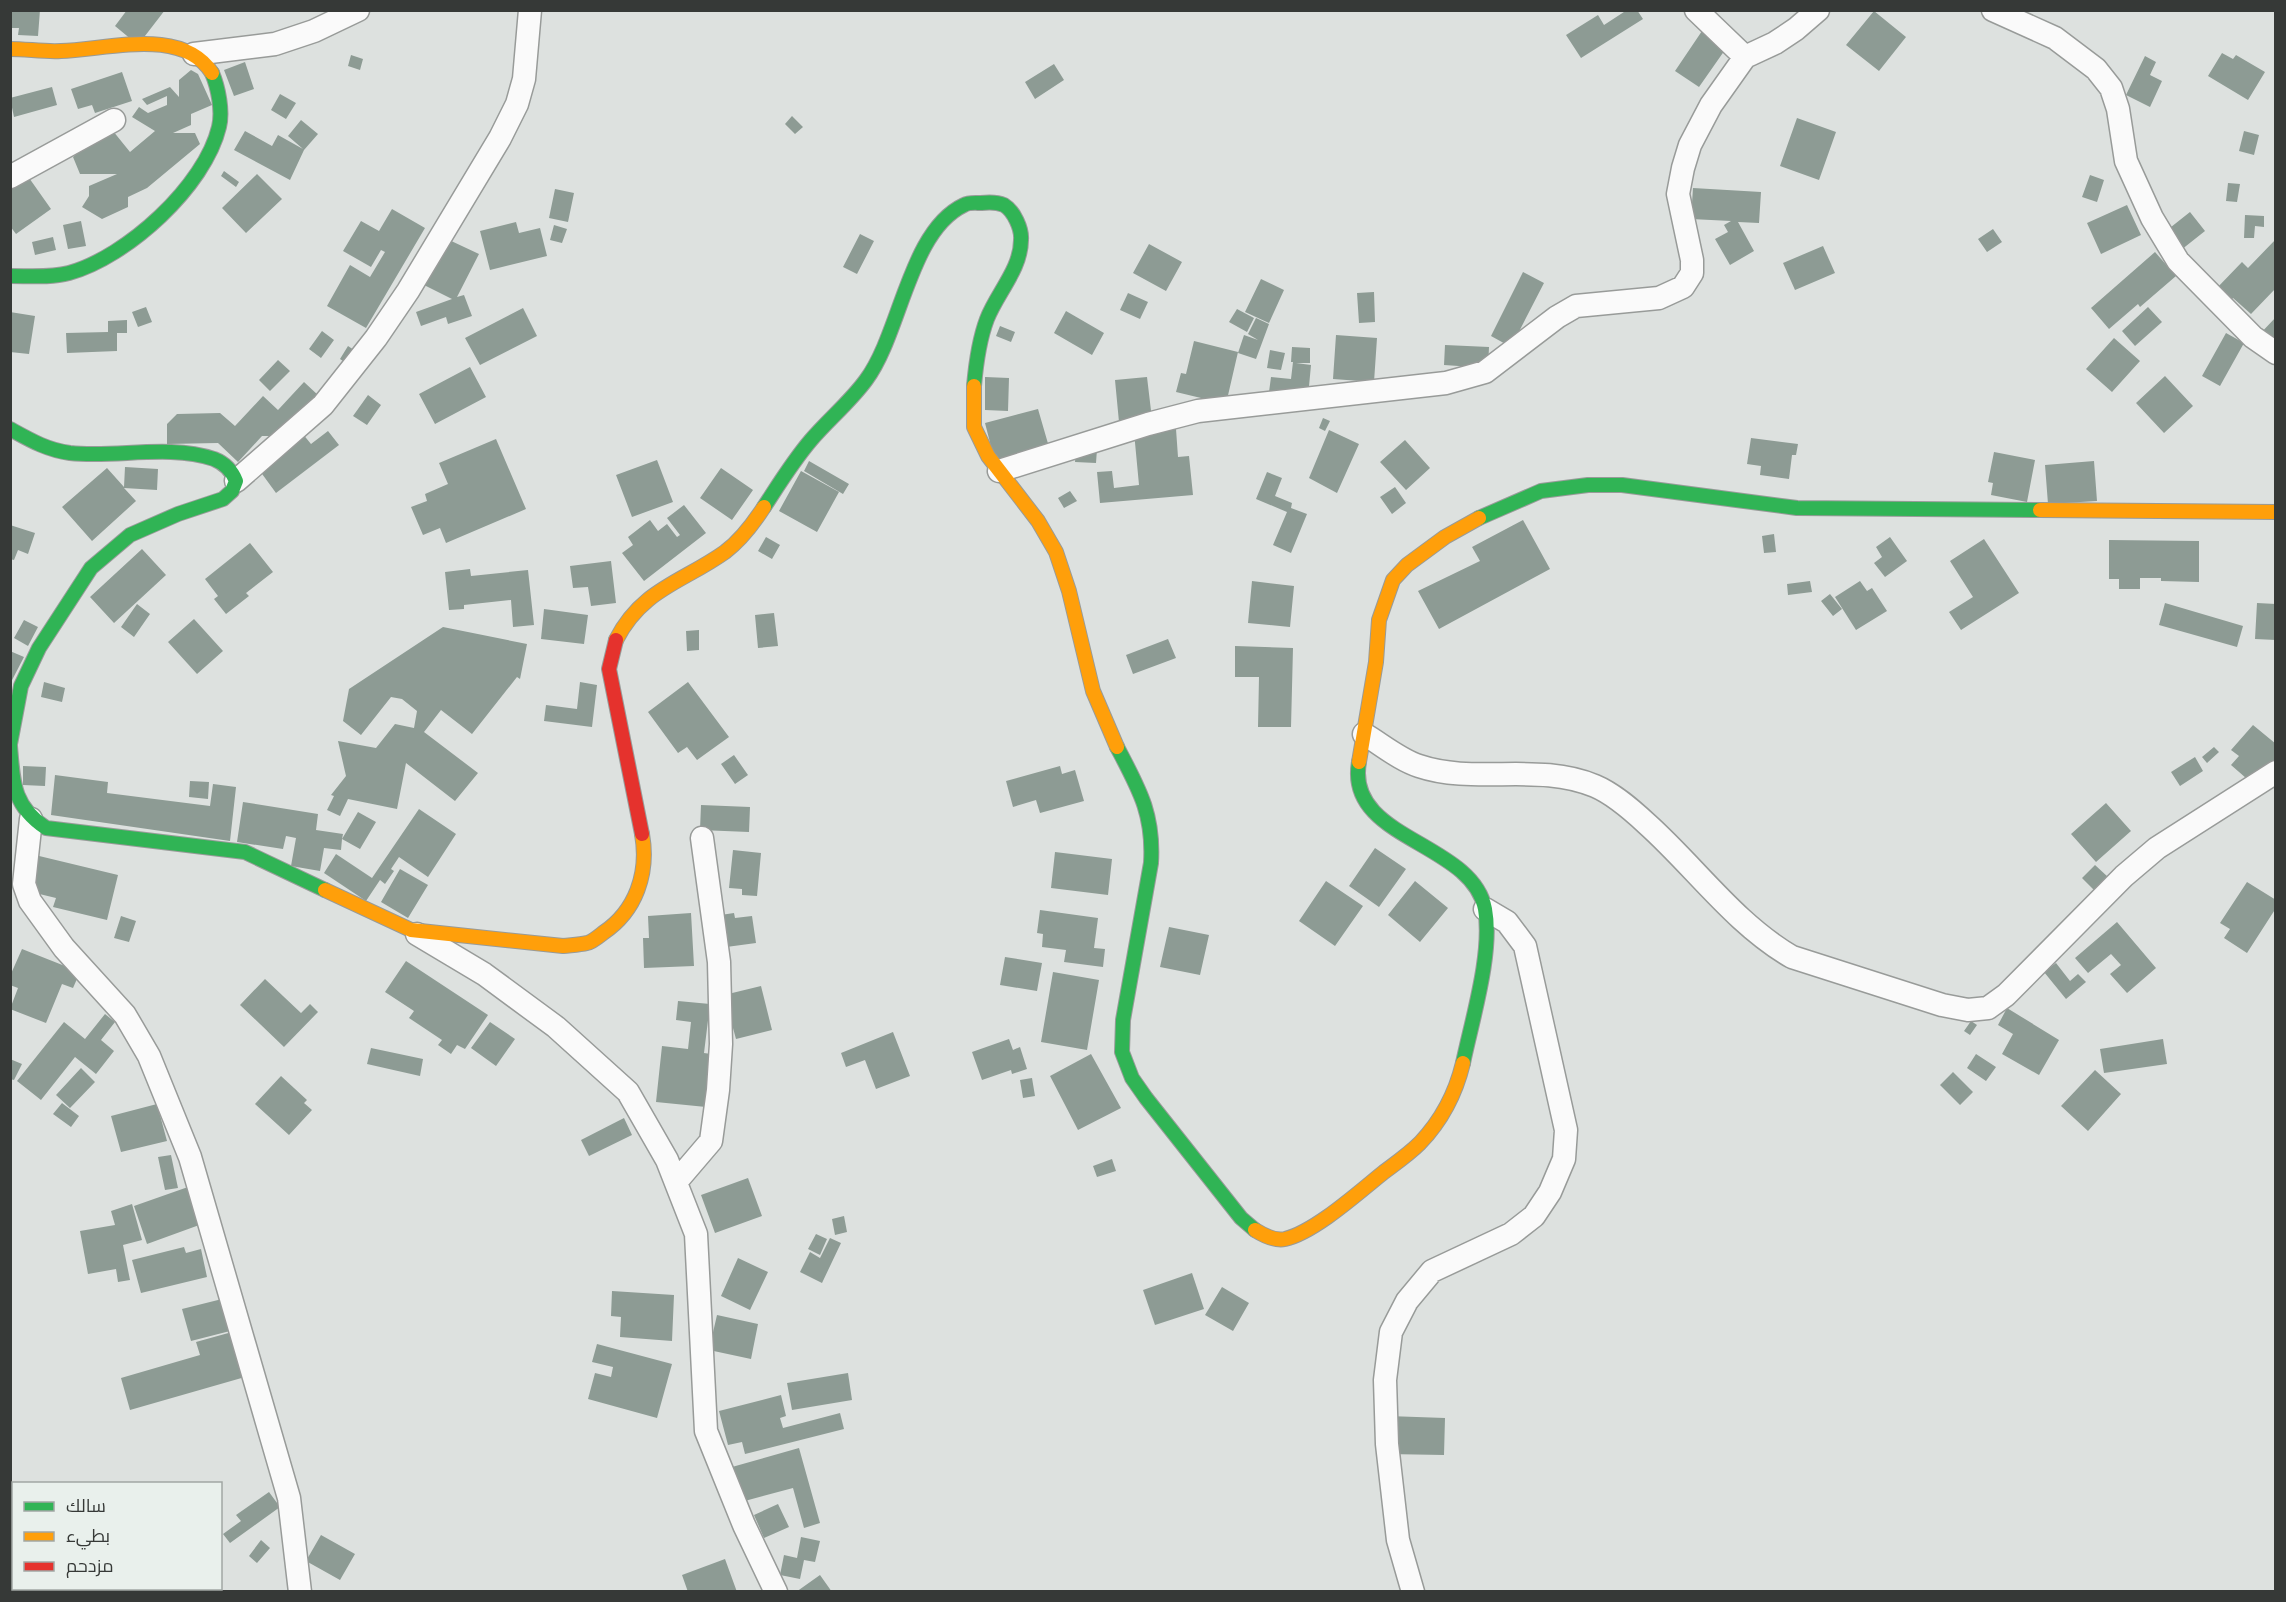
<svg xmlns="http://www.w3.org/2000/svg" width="2286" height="1602" font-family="'Varela Round',Cairo,sans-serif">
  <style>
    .building { fill: #8d9b94 }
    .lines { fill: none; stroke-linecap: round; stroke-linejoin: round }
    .street-casing { stroke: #989b99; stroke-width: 25 }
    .fast-casing { stroke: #989b99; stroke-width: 16 }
    .slow-casing { stroke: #989b99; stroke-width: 16 }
    .jam-casing { stroke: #989b99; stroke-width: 16 }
    .street { stroke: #fafafa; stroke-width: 22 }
    .fast { stroke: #30b455; stroke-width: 14 }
    .slow { stroke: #ff9f0a; stroke-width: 14 }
    .jam { stroke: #e5322d; stroke-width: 14 }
  </style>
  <rect width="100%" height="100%" fill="#dde1df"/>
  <path class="building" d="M10,10h30l-2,26 -20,-1 1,-7h-9z
    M127,10h38l-27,35 -23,-19z
    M1627,10h10l6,9 -62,39 -15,-23 32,-20 6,10z
    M1874,11l32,26 -27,34 -33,-26z
    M1702,31l25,16 -28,40 -24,-16z
    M2222,53l11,6 3,-4 29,17 -17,28 -40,-24z
    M351,55l12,4 -3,11 -12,-4z
    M2145,56l11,6 -6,13 12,6 -12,26 -24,-12z
    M245,62l9,27 -20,7 -10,-26z
    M1054,64l10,16 -29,19 -10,-17z
    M191,70l7,4 14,31 -21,9v11l-18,8h22l5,11 -53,44 -19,9v10l-26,12 -20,-12 7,-11v-10l28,-12h-37l-7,-17 19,-16 21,-10 17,21 25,-21 -23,-14 7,-10 9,6 19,-8v-9l-20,9 -5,-6 28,-12 9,10v-17z
    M122,72l10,29 -37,12 -3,-8 -14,4 -7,-20z
    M52,87l5,18 -43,12 -4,-19z
    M280,94l16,9 -10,16 -15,-9z
    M792,116l11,11 -8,7 -10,-10z
    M1797,118l39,14 -17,48 -39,-14z
    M301,120l17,14 -14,16 -14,30 -56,-30 11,-19 27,15 6,-11 25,14 -15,-13z
    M2244,131l15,4 -5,20 -15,-4z
    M224,171l15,11 -3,5 -15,-11z
    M257,174l25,25 -36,34 -24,-25z
    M27,175l24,34 -35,25 -6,-8v-40z
    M2090,175l14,5 -7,22 -15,-5z
    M2228,183l12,1 -3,18 -11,-1z
    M1693,188l68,4 -2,31 -21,-1 16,29 -24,14 -15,-26 13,-7 -4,-7 7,-4 -40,-2z
    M555,189l19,4 -6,29 -19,-4z
    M2127,205l14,30 -40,19 -14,-31z
    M392,209l33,19 -59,100 -39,-22 23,-41 20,12 15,-25 -4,-2 -10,17 -28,-16 18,-30 18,10z
    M2190,212l15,19 -24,19 -15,-19z
    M2245,215l19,1v11l-9,-1 -1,12h-10z
    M81,221l5,25 -18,3 -5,-24z
    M516,222l3,11 21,-5 7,28 -57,14 -10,-39z
    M554,225l13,4 -5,14 -12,-3z
    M1993,229l9,13 -15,10 -9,-13z
    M860,234l14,7 -17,33 -14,-7z
    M53,237l3,13 -21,5 -3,-13z
    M447,239l32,15 -22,43 7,-2 8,21 -24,8 -2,-7 -25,9 -5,-14 36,-13 -28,-14z
    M2276,239v49l-25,26 -18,-16 -4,5 -14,-13 27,-28 6,6z
    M1149,244l33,18 -16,29 -33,-18z
    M1823,246l12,27 -40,17 -12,-27z
    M2155,252l21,24 -36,31 -2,-3 -29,25 -18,-21z
    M1523,272l21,11 -33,64 -20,-11z
    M1261,279l23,11 -15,33 -24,-11z
    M1374,292l1,30 -16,1 -2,-30z
    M1128,293l20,9 -8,17 -20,-9z
    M146,307l6,15 -14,5 -6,-15z
    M2148,307l14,15 -27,24 -13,-15z
    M523,308l14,28 -57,29 -15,-27z
    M1237,309l17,9 -7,14 -18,-10z
    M1066,311l38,22 -12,22 -38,-22z
    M10,312l25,4 -6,38 -19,-2z
    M2276,317v35l-18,-16z
    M1256,318l13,6 -13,35 -18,-6 6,-18 14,5 -10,-6z
    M127,320v13h-10v18l-50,2 -1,-20 42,-1v-11z
    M1000,326l15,6 -4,10 -15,-6z
    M322,331l12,9 -13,18 -12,-9z
    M2226,333l18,10 -24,43 -18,-10z
    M1336,335l41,3 -3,44 -41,-3z
    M2114,338l26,23 -28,31 -26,-23z
    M1194,341l44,11 -12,52 -50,-12 5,-19 5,1z
    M1445,345l44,2 -1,21 -44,-3z
    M348,346l12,8 -8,13 -12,-8z
    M1292,347l18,1v15h-14l15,2 -3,32 -39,-5 2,-15 20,2 2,-17h-2z
    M1270,350l15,3 -4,17 -14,-2z
    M278,360l12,11 -20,20 -11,-11z
    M470,367l16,30 -51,27 -16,-30z
    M2165,376l28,30 -29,27 -28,-30z
    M985,377l24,1 -1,33 -23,-1z
    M1147,377l5,42 -33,3 -4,-42z
    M304,382l15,14 -24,25h-8v5l-10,10h-15l-24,26 -20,-19 -51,1v-20l10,-10 43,-1 15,13 28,-30 15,14z
    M368,395l13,10 -14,20 -14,-9z
    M1038,409l11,38 -54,15 -10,-39z
    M1323,418l7,3 -5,10 -6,-3z
    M1176,429l2,28 11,-1 4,39 -93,8 -3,-31 15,-1 2,17 25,-3 -5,-53z
    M1329,430l30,14 -22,49 -28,-15z
    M328,431l11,14 -63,48 -19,-26 45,-34 9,11z
    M1751,438l47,6 -2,11h-4l-3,24 -29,-4 1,-9 -14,-2z
    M496,439l30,70 -80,34 -6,-15 -17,7 -12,-28 16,-6 -2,-7 23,-10 -9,-21z
    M1405,440l25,28 -24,22 -26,-28z
    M1076,448l21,1 -1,14 -21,-1z
    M1994,452l41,8 -8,42 -36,-7 2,-12 -5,-1z
    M657,460l16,42 -41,15 -16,-42z
    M809,461l40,23 -6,10 -39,-23z
    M2094,461l3,40 -49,3 -3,-39z
    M125,467l33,2 -1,21 -33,-2 12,13 -44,40 -30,-34 45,-39 17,19z
    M721,468l32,22 -21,30 -32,-22z
    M801,471l38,21 -22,40 -38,-21z
    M1267,472l15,6 -7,18 17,7 -1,5 16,6 -16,39 -18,-8 14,-33 -31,-13z
    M1395,487l11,16 -14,11 -12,-17z
    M1070,491l7,10 -13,7 -6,-10z
    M684,505l22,28 -62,48 -22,-28 11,-8 -5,-8 22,-17 8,11 9,-7 10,13 3,-2 -13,-17z
    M1523,520l27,49 -111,60 -21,-38 62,-30 -8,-14z
    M10,525l25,8 -7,21 -10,-4 -4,10 -4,-1z
    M1774,534l2,18 -12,1 -2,-17z
    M766,537l14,8 -8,14 -14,-8z
    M1890,537l17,24 -22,16 -11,-14 8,-6 -6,-10z
    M1984,539l35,54 -58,37 -12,-18 24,-15 -23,-36z
    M2109,540l90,1v41l-38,-1v-3h-21v11h-21v-10h-10z
    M250,543l23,29 -27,21 3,3 -23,18 -12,-15 4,-3 -13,-17z
    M142,549l24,26 -52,48 -24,-26z
    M611,561l5,42 -25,3 -3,-19 -15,1 -3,-22z
    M470,569l1,7 57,-6 6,55 -21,2 -2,-27 -47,5v4l-15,1 -4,-38z
    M1252,581l42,5 -4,41 -42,-4z
    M1810,581l2,11 -24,3 -1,-11z
    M1860,581l7,10 5,-3 15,23 -31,19 -21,-33z
    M1830,594l12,15 -9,7 -12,-15z
    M2165,603l78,23 -6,21 -78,-22z
    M2257,603l19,1v36l-21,-1z
    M137,604l13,10 -16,23 -13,-10z
    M544,609l44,6 -4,29 -43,-5z
    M774,613l4,33 -20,2 -3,-33z
    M194,619l29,32 -26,23 -29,-32z
    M24,620l14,7 -10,19 -14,-8z
    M443,627l84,17 -7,35 -3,-2 -45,57 -31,-24 -17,22 54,41 -23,28 -49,-38 -9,46 -49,-10 -8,17 -13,-6 7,-14 -3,-1 15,-19 -8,-35 38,7 19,-24 19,4 3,-17 -15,-12 -11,-2 -30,38 -18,-14 6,-32z
    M699,630v20l-12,1 -1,-20z
    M1168,639l8,19 -43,16 -7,-19z
    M1235,646l58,2 -2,79h-33l1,-50h-24z
    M10,651l14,6 -14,27z
    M44,682l21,6 -3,14 -21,-5z
    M580,682l17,3 -5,42 -48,-6 2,-16 31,4z
    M688,682l41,55 -32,23 -10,-13 -9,6 -30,-41z
    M2253,725l23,19v16l-22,25 -23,-20 8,-9 -8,-6z
    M2214,747l5,5 -12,11 -5,-6z
    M734,755l14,20 -13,9 -14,-20z
    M2195,757l8,14 -23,15 -9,-14z
    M23,766l23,1 -1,19 -22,-1z
    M1060,766l2,8 13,-4 9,31 -44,12 -4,-13 -23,7 -7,-26z
    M55,775l53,7 -1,11 103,13 3,-22 23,3 -6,54 -179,-26z
    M190,781l19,1 -1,17 -19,-2z
    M243,802l75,12 -2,16 27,4 -1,5 16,-27 18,10 -16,27 -18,-10 -1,11 -17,-2 -4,23 -29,-5 5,-28 -10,-2 -3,13 -46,-7z
    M2106,803l25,28 -35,31 -25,-28z
    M701,805l49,2 -1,25 -49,-2z
    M419,809l37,25 -28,43 -29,-20 -8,12 3,2 -9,13 -5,-4 -14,21 -42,-28 12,-19 36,24z
    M1375,848l31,21 -27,38 -30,-21z
    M733,850l28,3 -4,43 -15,-1v-6l-13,-1z
    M1055,852l57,7 -4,36 -57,-7z
    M35,855l83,20 -11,45 -54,-13 3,-9 -29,-7z
    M2095,865l13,12 -13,14 -13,-13z
    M400,869l28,16 -20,33 -27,-16z
    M1326,881l37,25 -28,40 -36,-25z
    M1415,881l33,27 -28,34 -32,-27z
    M2247,882l29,18v8l-29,45 -23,-15 6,-9 -10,-6z
    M1040,910l58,8 -4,30 11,1 -2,18 -39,-5 2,-12 -24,-3 1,-13 -6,-1z
    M691,913l3,53 -50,2 -1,-30h6l-1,-22z
    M734,913l1,5 17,-2 4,27 -37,5 -5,-32z
    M121,916l15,5 -7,21 -15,-4z
    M2117,922l39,46 -29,25 -17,-19 11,-9 -10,-11 -23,19 -13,-15z
    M1169,927l40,8 -9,40 -40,-8z
    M22,949l58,23 -7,16 -11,-4 -16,39 -36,-14 8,-21 -8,-3v-9z
    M1005,957l37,6 -5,28 -37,-6z
    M406,961l82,54 -23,34 -8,-4 -6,9 -13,-9 4,-5 -33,-22 5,-7 -29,-19z
    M2056,963l14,18 8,-7 8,8 -20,17 -22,-27z
    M1053,972l46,8 -12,70 -46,-8z
    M265,979l36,34 9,-9 8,8 -34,35 -44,-42z
    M761,986l11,44 -36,9 -12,-44z
    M678,1001l32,3 -6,49 7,1 -5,53 -50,-5 6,-56 26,3 3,-27 -15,-2z
    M2007,1008l52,32 -20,35 -37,-21 11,-20 -15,-9z
    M105,1014l10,8 -14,18 13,11 -18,23 -21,-17 -34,43 -24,-19 47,-59 21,17z
    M1971,1021l6,4 -7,10 -6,-4z
    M490,1022l25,17 -19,27 -25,-18z
    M893,1032l17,44 -34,13 -11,-29 -19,7 -5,-14z
    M1009,1039l4,11 7,-3 7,22 -15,5 -1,-4 -29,10 -10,-28z
    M2163,1039l4,25 -63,9 -4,-24z
    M371,1048l52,11 -3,17 -53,-12z
    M1091,1054l30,54 -43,22 -28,-54z
    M1976,1054l20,13 -10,14 -19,-13z
    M10,1059l12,5 -8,16 -4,-1z
    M81,1068l14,14 -25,26 -14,-13z
    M2095,1070l26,24 -33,37 -27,-25z
    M1953,1072l20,20 -13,13 -20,-20z
    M281,1076l26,24 -3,3 8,7 -23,25 -34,-31z
    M1032,1078l3,18 -12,2 -3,-18z
    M62,1103l17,13 -8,11 -18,-13z
    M157,1104l10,37 -46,11 -10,-36z
    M624,1118l8,17 -43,21 -8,-16z
    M171,1155l7,33 -13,2 -7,-33z
    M1112,1159l4,12 -19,6 -4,-11z
    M748,1178l14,38 -47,17 -14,-38z
    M188,1187l14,37 -55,20 -13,-38z
    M132,1204l10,36 -19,5 7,35 -12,2 -2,-13 -28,5 -8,-43 35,-6 -4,-14z
    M844,1216l3,16 -12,3 -3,-16z
    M816,1234l11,5 -7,16 -12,-6z
    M830,1238l11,5 -19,40 -22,-11 10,-20 10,6z
    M184,1247l2,6 15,-4 6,28 -66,16 -9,-33z
    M738,1258l30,14 -18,38 -29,-14z
    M1192,1273l12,36 -49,16 -12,-35z
    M1222,1287l27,16 -16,28 -28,-16z
    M612,1291l62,4 -2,46 -52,-4 1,-20 -10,-1z
    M222,1299l8,32 -39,10 -9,-32z
    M717,1315l41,9 -7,35 -42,-9z
    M232,1332l13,45 -115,33 -9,-32 79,-23 -4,-13z
    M597,1344l75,20 -15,54 -69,-19 7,-26 16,4 2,-10 -21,-5z
    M848,1373l4,27 -60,10 -5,-27z
    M781,1395l5,21 -6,2 3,10 57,-15 4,16 -99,25 -3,-12 -14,3 -9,-34z
    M1388,1416l57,2 -1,37 -57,-1z
    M799,1448l21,75 -16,5 -11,-40 -52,14 -9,-35z
    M269,1492l11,15 -50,36 -7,-9 18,-13 -5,-6z
    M778,1504l11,23 -25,11 -10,-23z
    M321,1535l34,19 -15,26 -34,-19z
    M801,1537l19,4 -5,21 -11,-2 -4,19 -20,-4 4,-20 13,3z
    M261,1540l9,8 -13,15 -8,-7z
    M725,1559l12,33h-49l-6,-17z
    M820,1575l12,17h-36z
    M112,1588h38l-4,4h-38z"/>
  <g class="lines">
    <g class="street-casing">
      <path id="street" d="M1696,10l49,47
        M1993,10l62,28 41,31 15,19 7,21 8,52 26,57 26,43 75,76 23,16
        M194,54l81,-10 39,-13 44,-21
        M10,177l104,-57
        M999,471l149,-47 50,-13 248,-28 39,-11 72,-55 19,-11 83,-8 24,-11 9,-14v-13l-14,-66 5,-26 7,-23 21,-40 34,-48 30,-14 21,-14 22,-19
        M236,481l87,-76 53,-67 32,-47 92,-153 17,-34 7,-25 6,-69
        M1364,734c17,10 36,26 55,32 56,19 120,-4 176,20 19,8 37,24 52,38 48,43 88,100 145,133l150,48 26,5 20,-2 18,-13 118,-119 33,-28 119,-76
        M31,819l-7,65 6,17 34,47 61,67 24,41 41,101 99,341 11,94
        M417,934l67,40 72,53 72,65 39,68 29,74 10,197 38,94 32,67
        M676,1182l35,-41 7,-51 3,-46 -2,-82 -17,-124
        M1413,1592l-15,-52 -11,-96 -2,-64 6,-48 16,-31 25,-30 79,-37 23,-18 16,-24 14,-33 2,-29 -41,-184 -18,-24 -22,-13"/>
    </g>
    <g class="fast-casing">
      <path id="fast" d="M10,276c20,0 40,2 59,-3 58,-16 136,-87 150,-146 4,-16 -1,-40 -7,-54
        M10,429c20,11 37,21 60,24 47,5 98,-9 144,6 10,4 18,12 22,22l-4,10 -9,8 -45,15 -48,21 -39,33 -52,80 -18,38 -11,58
        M764,507c15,-23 29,-46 47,-67 17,-20 39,-38 55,-60 35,-47 43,-149 98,-175 5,-3 12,-2 17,-2 8,-1 16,-1 23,2 10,6 18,24 17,35 0,29 -24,53 -34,79 -8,21 -11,44 -13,67
        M1479,518l62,-27 47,-6h34l175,23 243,2
        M10,746c3,37 3,60 36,82l199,24 80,38
        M1117,747c22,42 37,67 34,116l-28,157 -1,32 10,26 14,20 95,120 14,12
        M1359,762c-14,78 113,79 126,147 8,43 -13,111 -22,154"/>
    </g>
    <g class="slow-casing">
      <path id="slow" d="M10,49c17,0 34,3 51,2 45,-1 121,-25 151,22
        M974,386v41l14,29 50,65 18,31 13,39 24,100 24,56
        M2040,510l236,2
        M616,640c26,-51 67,-58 109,-88 16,-12 28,-28 39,-45
        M1359,762l17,-100 3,-42 14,-40 14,-15 38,-28 34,-19
        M325,890l86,40 152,16c8,-1 16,-1 24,-3 5,-1 11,-6 16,-10 33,-22 46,-60 39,-99
        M1255,1230c8,5 20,11 30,9 30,-7 74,-47 99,-67 12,-9 25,-18 36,-29 21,-22 36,-51 43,-80"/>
    </g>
    <g class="jam-casing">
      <path id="jam" d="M616,640l-7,29 33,165"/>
    </g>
    <use href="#street" class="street"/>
    <use href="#fast" class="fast"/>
    <use href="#slow" class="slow"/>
    <use href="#jam" class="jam"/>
  </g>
  <rect width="2286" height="1602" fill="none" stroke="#363937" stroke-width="24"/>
  <rect x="12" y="1482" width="210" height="108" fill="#e9f0ec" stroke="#a1a7a4" stroke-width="1.5"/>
  <rect x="24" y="1502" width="30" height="9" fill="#30b455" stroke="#a1a7a4" stroke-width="1.5"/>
  <text x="66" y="1512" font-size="18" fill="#363937">سالك</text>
  <rect x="24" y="1532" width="30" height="9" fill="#ff9f0a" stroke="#a1a7a4" stroke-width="1.5"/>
  <text x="66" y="1542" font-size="18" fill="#363937">بطيء</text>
  <rect x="24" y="1562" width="30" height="9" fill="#e5322d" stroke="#a1a7a4" stroke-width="1.5"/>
  <text x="66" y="1572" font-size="18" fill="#363937">مزدحم</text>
</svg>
